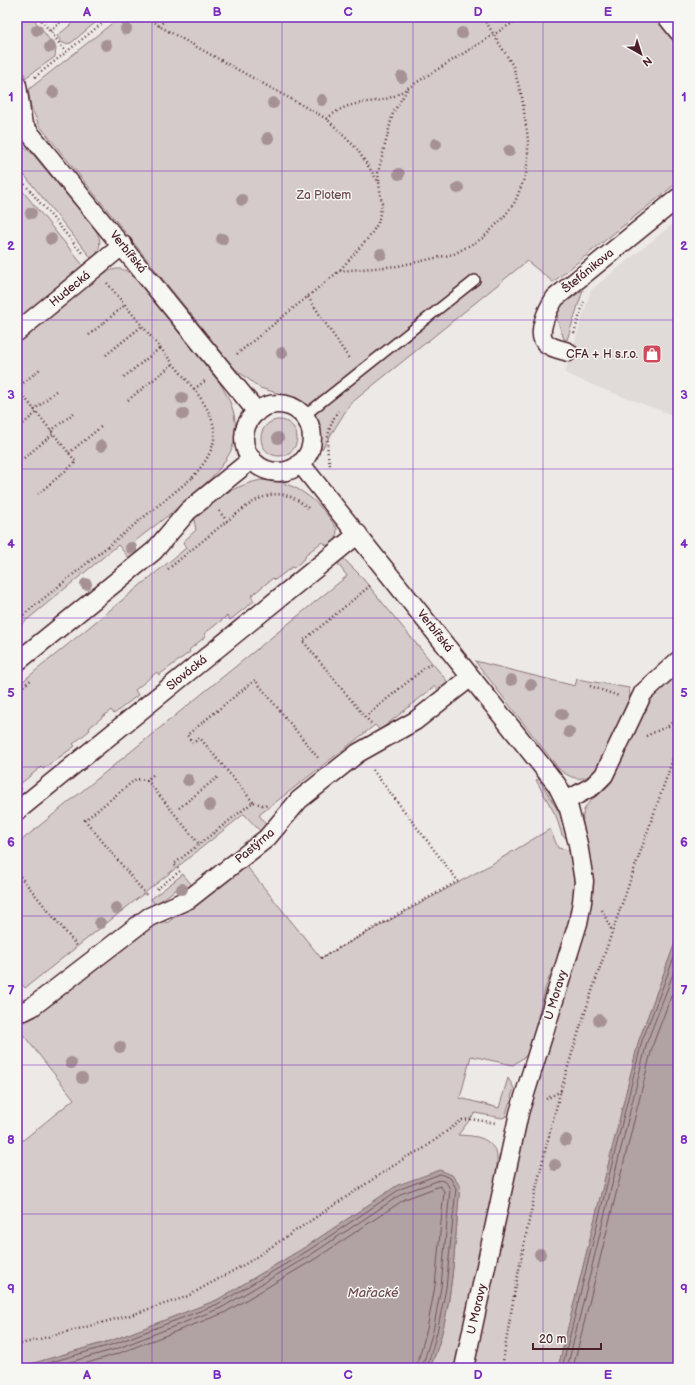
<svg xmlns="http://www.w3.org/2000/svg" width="695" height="1385" font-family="'Balsamiq Sans',sans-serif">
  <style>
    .built { fill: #e0dad8 }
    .green { fill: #d4cbca; stroke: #8f757a }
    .water { fill: #b1a2a3; stroke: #886e73 }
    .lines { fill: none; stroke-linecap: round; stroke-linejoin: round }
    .shore { stroke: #73535b; stroke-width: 1 }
    .lane-casing { stroke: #4a1f2b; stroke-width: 12 }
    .street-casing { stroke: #4a1f2b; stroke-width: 21 }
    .path { stroke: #4a1f2b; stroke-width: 2.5; stroke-dasharray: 1 3; stroke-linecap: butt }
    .lane { stroke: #f6f6f2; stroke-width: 9 }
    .street { stroke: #f6f6f2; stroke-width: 18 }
    .tree { fill: #a69295 }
    .grid { fill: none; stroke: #7b2cbf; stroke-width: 1; stroke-opacity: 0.55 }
    .labels { text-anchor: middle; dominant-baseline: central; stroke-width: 3; stroke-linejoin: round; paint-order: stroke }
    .park-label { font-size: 12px; fill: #6c4a53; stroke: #f6f6f2 }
    .street-label { font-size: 12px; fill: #4a1f2b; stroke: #f6f6f2 }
    .poi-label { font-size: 12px; fill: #4a1f2b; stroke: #f6f6f2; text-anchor: end }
    .water-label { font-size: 13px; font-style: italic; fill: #6e4d55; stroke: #f6f6f2 }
    .neatline { fill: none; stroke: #7b2cbf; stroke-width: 1.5 }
    .grid-label { font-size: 13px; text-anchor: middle; font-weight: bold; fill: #7b2cbf }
  </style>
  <rect width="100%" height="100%" fill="#ece9e6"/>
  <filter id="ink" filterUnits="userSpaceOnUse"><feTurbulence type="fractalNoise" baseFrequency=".025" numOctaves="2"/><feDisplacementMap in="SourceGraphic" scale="8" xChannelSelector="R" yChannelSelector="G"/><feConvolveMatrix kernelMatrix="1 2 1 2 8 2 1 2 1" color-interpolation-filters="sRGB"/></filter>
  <g filter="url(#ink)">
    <path class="built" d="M678,220v197l-83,-31 -30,-13 26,-83z"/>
    <path class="green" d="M17,17h15l24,31 -1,9 -30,21 -8,-36z
      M80,17h22l-31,26 -6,1 -4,-2 -4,-6z
      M120,17h534l24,30v135l-125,100 -26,-21 -177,143 -28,45 -6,-29 -13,-16 -12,-7 -31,-9 -25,-19 -196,-244 -8,-18 -3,-17z
      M17,145l8,3 7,5 64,77c6,11 5,20 -4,29l-75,-93z
      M17,184l78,96c12,-9 24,-17 37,-5l87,107c7,11 15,25 16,39 2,11 -1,26 -7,35 -15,28 -68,65 -94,86l3,10 -4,6h-4l-11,-13 -101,83z
      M583,290l-16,50 -3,-1 -7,-20 3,-13z
      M261 438a18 18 0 1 1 36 0a18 18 0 1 1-36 0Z
      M262,480c33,0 58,21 75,49l-1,13 -6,5 -8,-5 -17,13 1,2 -12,11 -2,-1 -17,13 -2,-2 -22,18 3,5 -24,19 -3,-4 -23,18 2,2 -17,14 1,2 -31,23 -2,-3 -22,18 3,5 -24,19 -3,-4 -22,18 1,2 -17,14 2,2 -32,23 -2,-2 -22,18 3,4 -5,4v-107l169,-138 -3,-6 13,-12 -2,-10c11,-19 47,-37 68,-40z
      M342,557l17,17 92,112 -9,8 -7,-8 -55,44 -5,-5 -116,90 9,12 -7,5 -17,-18 -219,174 -8,-10v-134l330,-268 -9,-12z
      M475,661l100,25 2,-7 52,9 1,7 -3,8c-5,12 -10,24 -15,36 -11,25 -23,55 -53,30z
      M678,669v266l-39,105 -81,328h-88l46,-212 75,-257c0,-11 2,-23 0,-34 -2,-14 -12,-43 -7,-55 6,-13 21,-18 28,-29l38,-83z
      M539,779l21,35 7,25 -5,-4 -6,-19 -20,-36z
      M550,829l8,19 11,2c9,37 6,65 -7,101 -3,10 -10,18 -13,27 -9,24 -13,50 -18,74l-18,13 -42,-9 -11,42 39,10 9,-30 6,10 -9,29 -3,1 -27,-5 -17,22c16,1 30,1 38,17 8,16 -30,178 -35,206l-9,10h-22c24,-56 24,-122 30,-182l-62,-1 -91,61 -90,54 -104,40 -96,28v-223l57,-46 -57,-72 134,-105 9,-3 7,4 77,-60 77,95 169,-93z
      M183,874l8,10v4l-7,6 -9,-4 -20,15 -4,-6z"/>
    <path class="water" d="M678,935v433h-120l81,-328z
      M440,1170l12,5 8,11c-6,60 -6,126 -30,182h-413l96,-28 104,-40 90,-54 91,-61z"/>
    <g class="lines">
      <path class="shore" d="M31,1368l83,-24 104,-40 91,-54 91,-61 40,-15 10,4 6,10 -10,100 -9,44 -10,36
        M49,1368l67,-19 105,-41 91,-54 91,-61 37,-13 6,2 4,7 -9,98 -8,44 -11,37
        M71,1368l46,-14 107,-41 91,-54 90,-60 35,-13 4,5 -9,95 -8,43 -11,39
        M562,1368l80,-327 36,-94
        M567,1368l80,-326 31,-81
        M573,1368l80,-324 25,-66"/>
      <g class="lane-casing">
        <path id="lane" d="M304,416l171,-136"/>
      </g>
      <g class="street-casing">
        <path id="street" d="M667,17l11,14
          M17,85l6,40 234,287
          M17,332l106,-87
          M568,352c-6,-2 -16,-4 -21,-8 -13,-9 2,-37 8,-46l123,-100
          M244 438a34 34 0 1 1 68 0a34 34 0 1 1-68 0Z
          M300,463l257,322 12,24 9,35 6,37 -2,21 -4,21 -59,190 -55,255
          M17,662l137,-111 34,-40 64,-52
          M566,801l27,-15 11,-11 39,-82 35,-32
          M17,811l341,-277
          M17,1010l7,1 8,-4 117,-90 40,-18 78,-61 32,-38 59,-47 57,-32 56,-44"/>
      </g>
      <path class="path" d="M39,17l27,35
        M149,17l10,9 168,93 30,30 22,34 3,21 -4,19 -8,13 -30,34
        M159,26l9,-9
        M50,31l17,-14
        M35,77l75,-60
        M327,119c24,-23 47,-12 71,-25l124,-77
        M17,175l65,78
        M379,181l-1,-8 15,-60 14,-23
        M107,283l87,106c27,36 28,55 -2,89l1,2
        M308,297l42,63
        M574,333l10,-31
        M89,335l36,-30
        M237,354l102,-83 59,-5 56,-12 29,-16 20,-20 12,-16 11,-28 2,-16v-19l-6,-42 -9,-31 -30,-49
        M106,355l36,-29
        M124,377l36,-29
        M17,388l59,74 -38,32
        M17,388l23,-19
        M194,389l11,-8
        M128,400l45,-36
        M34,410l23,-20
        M17,429l19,-16
        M51,431l24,-19
        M69,453l33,-27
        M24,458l29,-24
        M330,465c-5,-19 -3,-37 8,-54
        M219,511l8,10c28,-21 49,-41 81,-13
        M168,569l59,-48
        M17,620l175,-142
        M590,686l29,10
        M17,691l15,-12
        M365,717l-62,-76 68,-56
        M371,723l-6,-6 67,-55
        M646,736l22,-10 10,-9
        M153,775l-6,5 52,64
        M147,780l-11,-1 -51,41 62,76
        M253,802l-53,-64 -7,5 -6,-8 68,-55 64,79
        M179,808l40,-32
        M17,876l2,-1 59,72
        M157,889l23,-18 -6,-7 79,-62 12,4 2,-1
        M602,910l10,21
        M321,958l137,-77 -86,-112
        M546,1099l15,-8
        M17,1345l114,-30 55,-18 61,-34 161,-107 15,-7 39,-29 8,-1 26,4
        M502,1368c14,-93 34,-187 59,-278 34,-117 78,-231 117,-346"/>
      <use href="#lane" class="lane"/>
      <use href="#street" class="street"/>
    </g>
    <g class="tree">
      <circle cx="126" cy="29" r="6"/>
      <circle cx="37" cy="30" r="6"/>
      <circle cx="462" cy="33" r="6"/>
      <circle cx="106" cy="45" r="6"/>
      <circle cx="50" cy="47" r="6"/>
      <circle cx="402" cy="77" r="6"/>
      <circle cx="53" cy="92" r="6"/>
      <circle cx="322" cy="100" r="6"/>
      <circle cx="273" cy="103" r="6"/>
      <circle cx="268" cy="138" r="6"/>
      <circle cx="436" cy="144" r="6"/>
      <circle cx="509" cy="151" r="6"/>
      <circle cx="399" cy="174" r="6"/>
      <circle cx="458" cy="188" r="6"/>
      <circle cx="242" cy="200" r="6"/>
      <circle cx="31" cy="213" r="6"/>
      <circle cx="51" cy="239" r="6"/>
      <circle cx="222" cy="239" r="6"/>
      <circle cx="381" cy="254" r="6"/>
      <circle cx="282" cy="353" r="6"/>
      <circle cx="182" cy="398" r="6"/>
      <circle cx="183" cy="414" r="6"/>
      <circle cx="278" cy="438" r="6"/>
      <circle cx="101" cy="446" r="6"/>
      <circle cx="131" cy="548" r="6"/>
      <circle cx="86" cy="584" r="6"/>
      <circle cx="511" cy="680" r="6"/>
      <circle cx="531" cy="685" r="6"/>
      <circle cx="562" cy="714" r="6"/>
      <circle cx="569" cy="732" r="6"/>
      <circle cx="188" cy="780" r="6"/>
      <circle cx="210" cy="805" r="6"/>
      <circle cx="182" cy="889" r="6"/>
      <circle cx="116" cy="908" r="6"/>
      <circle cx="100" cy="923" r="6"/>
      <circle cx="599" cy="1020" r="6"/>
      <circle cx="120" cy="1047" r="6"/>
      <circle cx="71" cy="1063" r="6"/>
      <circle cx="82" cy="1078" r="6"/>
      <circle cx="566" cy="1140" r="6"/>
      <circle cx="555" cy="1165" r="6"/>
      <circle cx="540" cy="1254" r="6"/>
    </g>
  </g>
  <path class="grid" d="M152,17v1351M282,17v1351M413,17v1351M543,17v1351M17,171h661M17,320h661M17,469h661M17,618h661M17,767h661M17,916h661M17,1065h661M17,1214h661"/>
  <defs>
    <g id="shop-square" transform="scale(1)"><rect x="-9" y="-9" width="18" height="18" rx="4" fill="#d1495b" stroke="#f6f6f2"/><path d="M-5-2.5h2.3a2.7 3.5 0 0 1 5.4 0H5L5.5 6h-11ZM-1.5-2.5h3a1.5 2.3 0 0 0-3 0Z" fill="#fff"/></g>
  </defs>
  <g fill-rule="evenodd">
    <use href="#shop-square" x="652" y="354"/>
  </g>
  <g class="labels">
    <g class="park-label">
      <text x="324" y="195">Za Plotem</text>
    </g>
    <g class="street-label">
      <text transform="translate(128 252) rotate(51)">Verbířská</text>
      <text transform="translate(588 271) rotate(-39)">Štefánikova</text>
      <text transform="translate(70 289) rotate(-39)">Hudecká</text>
      <text transform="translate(435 631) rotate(52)">Verbířská</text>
      <text transform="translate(187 673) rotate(-39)">Slovácká</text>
      <text transform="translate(255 846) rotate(-40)">Pastýrna</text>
      <text transform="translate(556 995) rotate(-73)">U Moravy</text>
      <text transform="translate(477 1309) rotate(-77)">U Moravy</text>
    </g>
    <g class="poi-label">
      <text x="638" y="354">CFA + H s.r.o.</text>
    </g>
    <g class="water-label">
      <text x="373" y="1293">Mařacké</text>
    </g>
  </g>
  <rect width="695" height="1385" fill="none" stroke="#f6f6f2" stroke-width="44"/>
  <g transform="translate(641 54) rotate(141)" stroke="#f6f6f2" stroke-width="3" paint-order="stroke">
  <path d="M0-3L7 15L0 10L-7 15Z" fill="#4a1f2b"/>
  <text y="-6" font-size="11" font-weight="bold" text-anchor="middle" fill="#4a1f2b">N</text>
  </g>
  <path d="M533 1343v6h68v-6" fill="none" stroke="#4a1f2b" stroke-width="2"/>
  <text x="539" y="1343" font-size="12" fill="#4a1f2b" stroke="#f6f6f2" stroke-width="3" paint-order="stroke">20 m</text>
  <rect x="22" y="22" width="651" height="1341" class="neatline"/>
  <g class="grid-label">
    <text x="87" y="16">A</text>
    <text x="217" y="16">B</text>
    <text x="348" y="16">C</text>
    <text x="478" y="16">D</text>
    <text x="608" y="16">E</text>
    <text x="11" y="101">1</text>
    <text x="684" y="101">1</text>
    <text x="11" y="250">2</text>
    <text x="684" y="250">2</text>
    <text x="11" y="399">3</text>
    <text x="684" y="399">3</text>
    <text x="11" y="548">4</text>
    <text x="684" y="548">4</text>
    <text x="11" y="697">5</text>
    <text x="684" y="697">5</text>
    <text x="11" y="846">6</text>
    <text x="684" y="846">6</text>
    <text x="11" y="995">7</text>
    <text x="684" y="995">7</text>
    <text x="11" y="1144">8</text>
    <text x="684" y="1144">8</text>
    <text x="11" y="1293">9</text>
    <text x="684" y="1293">9</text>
    <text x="87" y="1379">A</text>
    <text x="217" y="1379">B</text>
    <text x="348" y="1379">C</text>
    <text x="478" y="1379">D</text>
    <text x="608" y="1379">E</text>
  </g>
</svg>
